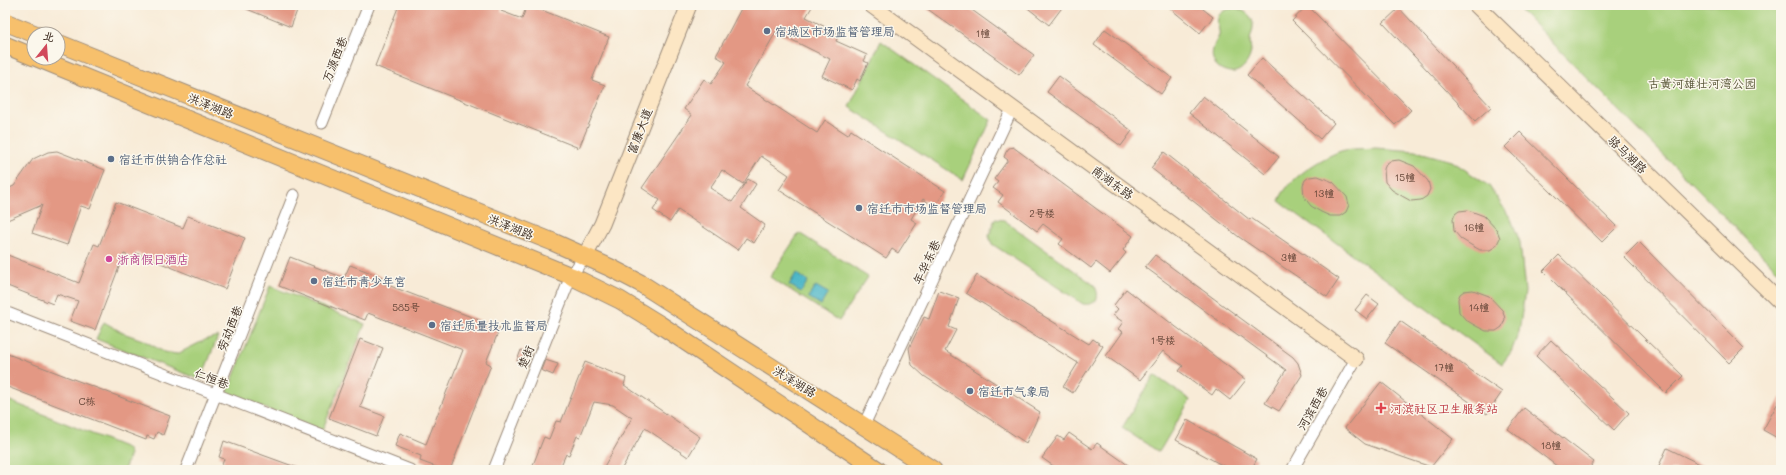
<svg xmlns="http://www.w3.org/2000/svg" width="1786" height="475" font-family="Mali,'LXGW WenKai TC',sans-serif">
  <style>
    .green { fill: #a8d07b; stroke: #727d4c }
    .water { fill: #4bb6c8; stroke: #437073 }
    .building { fill: #e39884 }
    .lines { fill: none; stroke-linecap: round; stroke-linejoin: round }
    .street-casing { stroke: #9a8a7a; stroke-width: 13 }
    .secondary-casing { stroke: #9a8a7a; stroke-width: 17 }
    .primary-casing { stroke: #9a8a7a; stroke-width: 19 }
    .street { stroke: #fff; stroke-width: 11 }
    .secondary { stroke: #fce6c4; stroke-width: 15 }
    .primary { stroke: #f7c06c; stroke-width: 17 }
    .service-dot { fill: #5c6f8a; stroke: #fbf7ec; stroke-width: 1.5 }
    .hotel-dot { fill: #d1479c; stroke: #fbf7ec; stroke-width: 1.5 }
    .health-dot { fill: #e0444e; stroke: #fbf7ec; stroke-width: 1.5 }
    .labels { text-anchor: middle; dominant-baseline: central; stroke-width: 3; stroke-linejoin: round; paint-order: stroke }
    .number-label { font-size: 10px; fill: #654638 }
    .service-label { font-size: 12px; fill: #4e5e75; stroke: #fbf7ec; text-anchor: start }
    .street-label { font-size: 12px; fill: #3b2a1e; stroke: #fbf7ec }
    .park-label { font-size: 12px; fill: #565435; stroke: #fbf7ec }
    .hotel-label { font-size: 12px; fill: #b23c85; stroke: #fbf7ec; text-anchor: start }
    .health-label { font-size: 12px; fill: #be3a42; stroke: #fbf7ec; text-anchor: start }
  </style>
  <rect width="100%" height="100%" fill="#fbf7ec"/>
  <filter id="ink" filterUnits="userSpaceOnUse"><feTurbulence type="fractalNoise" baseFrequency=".025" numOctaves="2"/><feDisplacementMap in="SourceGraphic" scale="8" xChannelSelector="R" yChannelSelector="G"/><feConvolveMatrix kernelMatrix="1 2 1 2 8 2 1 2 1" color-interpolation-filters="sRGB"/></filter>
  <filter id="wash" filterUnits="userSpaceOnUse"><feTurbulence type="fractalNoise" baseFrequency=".012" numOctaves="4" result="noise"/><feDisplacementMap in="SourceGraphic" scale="16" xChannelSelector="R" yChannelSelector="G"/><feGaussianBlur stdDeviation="0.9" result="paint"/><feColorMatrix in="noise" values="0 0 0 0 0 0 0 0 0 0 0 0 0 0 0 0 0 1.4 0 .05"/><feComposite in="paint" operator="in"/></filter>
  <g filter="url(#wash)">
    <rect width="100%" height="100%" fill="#f8ebd7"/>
    <path class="green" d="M1515,5h266v269l-251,-254z
      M1236,8c9,3 18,8 17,19 0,5 -3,9 -3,15 0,3 1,6 1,9 -1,10 -10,23 -21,21 -13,-2 -20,-11 -17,-23 1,-5 5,-9 6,-14 1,-4 -1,-6 -1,-9 -3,-14 8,-17 18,-18z
      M881,41l110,79 -28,60 -114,-73z
      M1375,148l40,3 37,10 37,25 22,33 9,23 5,49 -6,41 -8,20 -9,12 -223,-163c7,-21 42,-43 62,-50 10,-3 24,-2 34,-3z
      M995,219l9,1 90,65c7,11 3,21 -11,19l-91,-60 -3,-8z
      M799,233l69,44 -29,44 -69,-44z
      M270,286l95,38 -43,107 -95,-38z
      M104,322l19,11 20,7 21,12 13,2 30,-15 11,-3 -17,44 -105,-41z
      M1154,375l36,25 -31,52 -37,-24z
      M5,399l122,49 3,6 -6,16h-106l-13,-5z"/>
    <path class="water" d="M796,273l12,8 -7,11 -12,-7z
      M816,286l12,7 -7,12 -13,-8z"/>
    <g id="blocks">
      <path class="building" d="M237,5h62l-8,22z
        M399,5h105l-3,6 21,8 5,-14h2l80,32 -17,43 13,5 -26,63 -204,-82z
        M743,5h70l-7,12 33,17 -3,7 31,14 -3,6 4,2 -8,18 -3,-2 -5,11 -30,-14 8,-17 -54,-27 -31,54 72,47 8,-13 23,15 3,-5 94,61 -10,16 -12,-8 -12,20 6,4 -19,30 -6,-4 -6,9 -107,-68 10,-15 -28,-19 -18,28 -21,-14 -12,18 22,14 16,-23 8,5 -15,24 24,17 -11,18 -8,-5 -8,12 -60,-40 -8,12 -17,-12 7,-10 -18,-12 50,-73 -8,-6 20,-30 7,5 15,-22 -10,-6z
        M922,5h43l69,50 -15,20z
        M1024,5h40l-15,20z
        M1166,5h32l15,12 -13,16z
        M1307,5l104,105 -16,15 -103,-104z
        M1399,8l92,99 -16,14 -92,-98z
        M1105,29l67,49 -11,16 -67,-49z
        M1262,58l72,65 -14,16 -73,-64z
        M1059,76l73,55 -11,15 -74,-54z
        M1203,96l76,61 -14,17 -76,-61z
        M1520,132l97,95 -15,15 -97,-95z
        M1013,147l120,89 -10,14 3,3 -16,20 -14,-11 -5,6 -32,-24 4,-5 -20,-15 -6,7 -39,-29 5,-7 -10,-7 5,-6 -4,-3 14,-19 -4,-3 2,-5 3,-4z
        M57,151l48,19 -15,39 -9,-3 -14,39 -35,-12 10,-28 -37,16v-31l9,-4 19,-27 15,-7z
        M1164,152l86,68 1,-2 88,61 -12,18 -88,-60 -88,-69z
        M1399,160l15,6 14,15 2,8 -3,7 -6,4 -10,1 -9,-5 -10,-6 -7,-8 -1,-13 2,-5 4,-3z
        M1318,176l15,6 14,15 2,8 -3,7 -6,4h-10l-9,-4 -10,-6 -7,-9 -1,-12 2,-5 4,-3z
        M116,202l67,26 5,-12 57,22 -20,51 -89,-36 -2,5 -10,-4 -29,76 -25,-9 8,-20 -21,-7 -4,10 -48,-19v-31l74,29 15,-39 5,2z
        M1468,210l16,6 13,14 3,8 -4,8 -6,4h-10l-9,-5 -10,-6 -7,-8 -1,-12 2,-5 4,-3z
        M1639,242l105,106 -15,15 -105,-106z
        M1155,255l138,102 5,6 4,12 -23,36 -14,-8 21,-33 -141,-103z
        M1559,255l124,121 -17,17 -123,-122z
        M290,257l54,21 6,-13 32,12 -2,5 120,46 -14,34 5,3 -41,105h-6l-24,-9 1,-5 -26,-10 5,-13 26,11 37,-94 -95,-37 -3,7 -86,-34z
        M977,275l112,69 4,-5 10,7 -30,47 -10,-6 15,-24 -112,-70z
        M1126,289l120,91 -16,20 -14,-11 -4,6 -33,-24 4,-5 -20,-15 -23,29 -34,-24 17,-24 -5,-3 5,-7 -10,-7 5,-6 -4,-4z
        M1473,290l16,6 14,15 2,8 -3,8 -6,4h-10l-10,-5 -10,-6 -7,-8 -1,-13 2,-5 4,-3z
        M939,291l20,7 -10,29 7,3 -11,21 95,61 -14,31 -102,-67 -12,-11 -3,-17 15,-31 5,2z
        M1367,295l12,9 -12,15 -12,-9z
        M1400,321l102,71 -15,22 -102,-71z
        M360,339l23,9 -23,59 24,9 -8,20 -47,-18z
        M1551,340l78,73 -15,17 -78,-74z
        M521,350l11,5 -4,10 -11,-4z
        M5,353l165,63 -7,19 -6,-3 -3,7 -7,-3 -1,4 -141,-54z
        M545,360l13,4 -5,11 -12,-5z
        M585,362l41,16 -2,7 76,52 -12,20 -43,-29 -24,42h-19l30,-52 -19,-13 -19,-3 -14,35 -3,-1 -8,19 -3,-1 -7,16h-28l13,-33 5,2 7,-18 5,1z
        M1381,382l72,57 -22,28 -66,-23 -20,-16z
        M1781,397v43l-18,-10z
        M1524,408l70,54 -6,8h-26l-54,-41z
        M1187,420l70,39 -6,11h-20l-55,-30z
        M1069,433l23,16 5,-6 38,27h-76l-17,-12 16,-22 6,4z
        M224,441l77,28v1h-81l4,-11 -5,-2z
        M1667,448l45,22h-55z"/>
    </g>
  </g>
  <g filter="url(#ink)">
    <use href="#blocks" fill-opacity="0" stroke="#9a8a7a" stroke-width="1"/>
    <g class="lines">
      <g class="street-casing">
        <path id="street" d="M322,123l47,-118
          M5,312l405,158
          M864,425l148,-316
          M186,470l108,-275
          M494,470l77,-194 14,-20
          M1292,470l64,-111"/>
      </g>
      <g class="secondary-casing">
        <path id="secondary" d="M871,5l485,354
          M1476,5l305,298
          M585,256l17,-32 87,-219"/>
      </g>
      <g class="primary-casing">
        <path id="primary" d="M5,22l30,12
          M58,43l495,199 58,26 29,15 293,187
          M5,45l29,12
          M37,58l534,218 49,24 39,24 219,146"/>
      </g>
      <use href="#street" class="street"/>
      <use href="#secondary" class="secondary"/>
      <use href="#primary" class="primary"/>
    </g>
  </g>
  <g class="service-dot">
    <circle cx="767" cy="31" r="4"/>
    <circle cx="111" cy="159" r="4"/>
    <circle cx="859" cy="208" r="4"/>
    <circle cx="314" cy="281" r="4"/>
    <circle cx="432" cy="325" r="4"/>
    <circle cx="970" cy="391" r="4"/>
  </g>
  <circle class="hotel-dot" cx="109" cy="259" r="4"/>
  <path class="health-dot" d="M1379 402h4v4h4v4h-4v4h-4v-4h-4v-4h4z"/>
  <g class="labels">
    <g class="number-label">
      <text x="983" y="33">1幢</text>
      <text x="1405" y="177">15幢</text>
      <text x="1324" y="193">13幢</text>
      <text x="1042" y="213">2号楼</text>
      <text x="1474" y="227">16幢</text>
      <text x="1289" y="257">3幢</text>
      <text x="406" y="307">585号</text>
      <text x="1479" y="307">14幢</text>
      <text x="1163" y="340">1号楼</text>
      <text x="1444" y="367">17幢</text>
      <text x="87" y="401">C栋</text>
      <text x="1551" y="445">18幢</text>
    </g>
    <g class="service-label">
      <text x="775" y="31">宿城区市场监督管理局</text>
      <text x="119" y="159">宿迁市供销合作总社</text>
      <text x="867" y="208">宿迁市市场监督管理局</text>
      <text x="322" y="281">宿迁市青少年宫</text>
      <text x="440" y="325">宿迁质量技术监督局</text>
      <text x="978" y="391">宿迁市气象局</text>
    </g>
    <g class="street-label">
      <text transform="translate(334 59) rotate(-68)">万源西巷</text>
      <text transform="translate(211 105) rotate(22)">洪泽湖路</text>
      <text transform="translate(639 131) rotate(-69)">富康大道</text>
      <text transform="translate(1628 154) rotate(44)">骆马湖路</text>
      <text transform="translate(1113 182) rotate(36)">南湖东路</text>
      <text transform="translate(511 226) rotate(22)">洪泽湖路</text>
      <text transform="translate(926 262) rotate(-65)">年华东巷</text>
      <text transform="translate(229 328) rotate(-68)">劳动西巷</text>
      <text transform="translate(525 357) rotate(-68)">楚街</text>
      <text transform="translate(212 378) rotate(21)">仁恒巷</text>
      <text transform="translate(795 381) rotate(32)">洪泽湖路</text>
      <text transform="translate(1312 408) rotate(-60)">河滨西巷</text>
    </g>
    <g class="park-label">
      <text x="1702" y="83">古黄河雄壮河湾公园</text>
    </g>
    <g class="hotel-label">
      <text x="117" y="259">浙商假日酒店</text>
    </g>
    <g class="health-label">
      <text x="1390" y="408">河滨社区卫生服务站</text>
    </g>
  </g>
  <rect width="1786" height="475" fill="none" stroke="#fbf7ec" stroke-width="20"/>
  <g transform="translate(46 46) rotate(17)"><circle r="19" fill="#fbf7ec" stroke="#aea59a"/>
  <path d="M0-3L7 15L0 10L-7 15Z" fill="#d1495b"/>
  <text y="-6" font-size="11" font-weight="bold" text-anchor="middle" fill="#3b2a1e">北</text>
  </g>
</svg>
